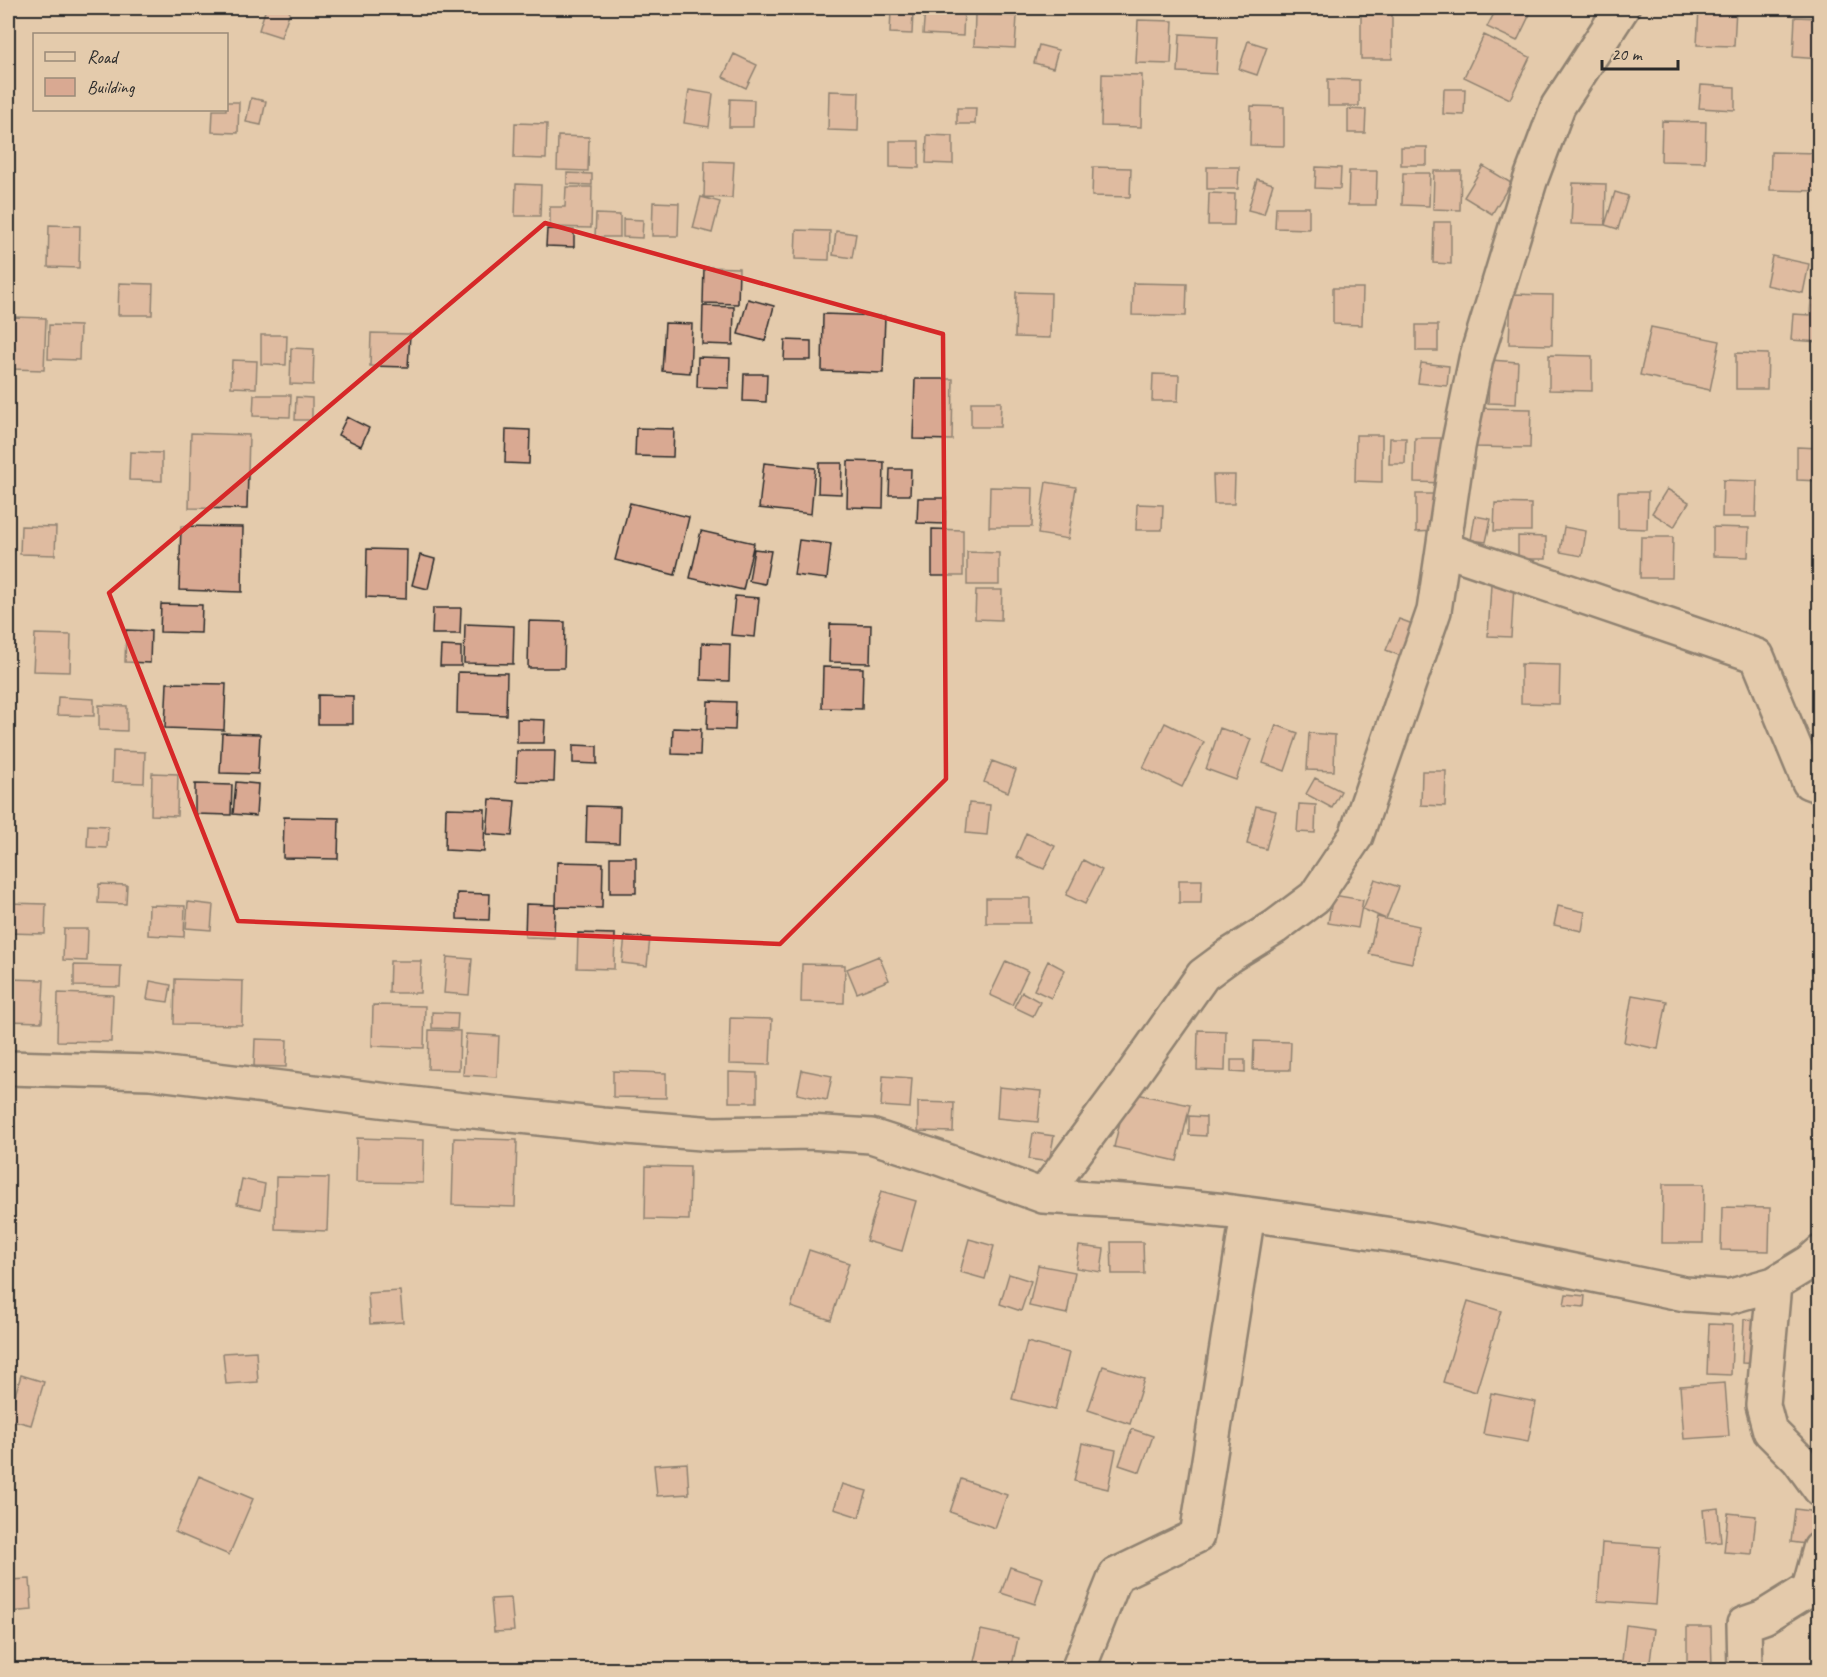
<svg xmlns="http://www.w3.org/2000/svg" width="1827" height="1677" font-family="Caveat,sans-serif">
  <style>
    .building { fill: #d9a992; stroke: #2b2b2b; stroke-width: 1.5 }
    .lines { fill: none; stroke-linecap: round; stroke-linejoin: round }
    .minor-casing { stroke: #2b2b2b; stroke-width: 38 }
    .minor { stroke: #e4cbac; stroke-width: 33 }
    .marked { fill: none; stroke: #d62828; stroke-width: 4.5; stroke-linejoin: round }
  </style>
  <rect width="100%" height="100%" fill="#e4cbac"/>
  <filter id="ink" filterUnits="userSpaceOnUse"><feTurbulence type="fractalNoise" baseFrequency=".0167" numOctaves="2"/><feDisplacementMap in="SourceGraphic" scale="12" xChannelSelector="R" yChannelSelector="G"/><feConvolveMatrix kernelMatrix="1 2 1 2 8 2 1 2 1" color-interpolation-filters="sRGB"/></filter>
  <g filter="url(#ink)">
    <path class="building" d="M266,8h25l-10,29 -22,-7z
      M925,8h39l-1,28 -40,-2z
      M1080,8h56v4l-56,-2z
      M1497,8h20l13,6 -13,27 -30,-14z
      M1699,8h37l-2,38 -37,-1z
      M891,11l22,1 -1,22 -22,-1z
      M975,14l42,2 -2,32 -41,-2z
      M1392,14v45h-31v-44z
      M1795,17l25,1v41l-27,-2z
      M1138,20l35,1 -2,43 -35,-1z
      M1180,34l38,2 -2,38 -38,-2z
      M1484,35l46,22 -20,42 -46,-22z
      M1248,41l19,6 -10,28 -18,-6z
      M1039,45l19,5 -5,18 -19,-5z
      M734,54l23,11 -11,23 -23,-11z
      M1102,74l40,1 -1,52 -40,-1z
      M1328,79l31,1v26h-31z
      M1701,85l34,2v23l-36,-2z
      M1444,89h21l-1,26 -21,-1z
      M689,90l24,4 -4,33 -25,-4z
      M829,91l30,1 -1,39 -30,-1z
      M251,98l15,3 -5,24 -15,-3z
      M730,99l24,1 -1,27h-24z
      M226,102h13l-1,31 -26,-1 1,-22h13z
      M1251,106l33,1v39l-34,-1z
      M957,108h19l-1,16h-18z
      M1348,109l18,1 -1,23h-17z
      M1662,121l44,1 -1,40 -44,-1z
      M515,123l32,1 -1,35 -32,-1z
      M927,135l26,1v28l-27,-1z
      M558,136l31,1 -1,34 -31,-1z
      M890,141h29v27l-29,-1z
      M1401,147h26v18h-26z
      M1771,152l49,1v38l-50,-1z
      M705,161l29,1 -2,36 -28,-1z
      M1483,166l28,17 -19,31 -28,-17z
      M1093,167l38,1 -1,29 -38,-1z
      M1207,167h32l-1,22h-31z
      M1316,167l25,1 -1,21 -25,-1z
      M1349,171h28l-1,34h-28z
      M1434,171h27l-1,39 -27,-1z
      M567,173l25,1v11l-25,-1z
      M1403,173h27l-1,33 -27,-1z
      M1257,179l16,5 -9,30 -16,-4z
      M1573,183l33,1 -1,41 -34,-1z
      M516,184l25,1 -1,31h-25z
      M566,187h26l-1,41 -41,-1v-20h15z
      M1615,192l13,4 -10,33 -13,-4z
      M1209,193l26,1 -1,31h-26z
      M701,197l19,5 -8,31 -19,-5z
      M653,202l26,1 -1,33h-26z
      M1276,207h33v22l-34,-1z
      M596,214l24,1v22h-25z
      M623,219l20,1 -1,18 -19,-1z
      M1434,222h17v42l-18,-1z
      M49,225l31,1 -1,42 -31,-1z
      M547,229l27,1v17l-28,-1z
      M796,230l34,1 -1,29 -34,-1z
      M836,231l20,3 -4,24 -19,-3z
      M1772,256l37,8 -6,29 -37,-8z
      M704,267l35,1 -1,36 -35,-1z
      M119,283l34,1 -1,31h-34z
      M1133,283l54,1 -1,32 -54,-1z
      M1333,288h30l-1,37 -29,-1z
      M1016,292l35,1 -1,45 -35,-1z
      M1511,294l42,1 -1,50 -43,-1z
      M748,299l26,7 -9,35 -27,-7z
      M1811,299l9,1v42l-29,-2 2,-26 17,1z
      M703,306l31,1 -1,38 -31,-1z
      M823,314l62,2 -2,57 -61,-2z
      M12,317l34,1 -2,52 -33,-1z
      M665,323l27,1 -2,49 -28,-2z
      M49,325l31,1 -1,34 -31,-1z
      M1416,325h22v26h-22z
      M1651,327l69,14 -10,49 -70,-15z
      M371,333l39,1 -2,33 -38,-1z
      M261,335h26l-1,30 -25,-1z
      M785,340l26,1v19h-27z
      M291,348l23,1 -1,36 -23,-1z
      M1736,353l32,1 -1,35h-31z
      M1549,355l43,1v35l-43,-1z
      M698,357l32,1 -1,30 -32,-1z
      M232,360l25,1 -1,27 -25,-1z
      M1490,360l28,2 -2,42 -28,-1z
      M1421,363l28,3 -2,20 -29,-3z
      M744,374h23l-1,28 -23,-1z
      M1153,374l26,1 -1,26h-26z
      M915,379h38l-1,61 -39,-1z
      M254,395h37l-1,22 -37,-1z
      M296,397l16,1v22h-17z
      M971,402h30l-1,25h-29z
      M1472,408l59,1 -1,39 -58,-1z
      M347,417l22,11 -8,18 -23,-11z
      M636,428l38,1 -1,28 -38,-1z
      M506,429l24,1 -1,34 -24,-1z
      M191,433l58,2 -2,74 -58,-1z
      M1356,435h26v47l-27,-1z
      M1390,438h16l-1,26h-16z
      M1415,438h31l-1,45 -31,-1z
      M1797,447l23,1v33l-23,-1z
      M130,452l32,1v28l-33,-1z
      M848,461l36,1 -1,46 -36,-1z
      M764,463l51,5 -4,46 -52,-6z
      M819,463h23l-1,31 -23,-1z
      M890,469h21l-1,26h-21z
      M1213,475h22l-1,29h-20z
      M1723,480l34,1 -1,36h-34z
      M1046,482l30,5 -8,52 -30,-5z
      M990,487l43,1 -1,39h-43z
      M1667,489l22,13 -15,25 -22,-14z
      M1618,492h30l-1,37 -29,-1z
      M1416,494h21l-1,37 -20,1z
      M918,498h28l-1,26 -28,-1z
      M630,503l59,14 -14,58 -60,-15z
      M1495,503l36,1v27h-37z
      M1137,504l26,1 -1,25h-26z
      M1475,516l16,3 -5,23 -15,-2z
      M21,526l35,1 -1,28 -35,-1z
      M181,526l62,1 -1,65 -63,-2z
      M1564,527l22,4 -4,25 -22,-4z
      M1713,527l36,1 -1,29 -35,-1z
      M932,529l31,1v46h-31z
      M701,531l53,12 -11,47 -53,-12z
      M1518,536l28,1v22h-28z
      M1641,537h32l-1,41h-32z
      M799,540l32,4 -4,35 -33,-4z
      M367,549l40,1 -1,49 -40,-2z
      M754,549l17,2 -6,33 -16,-3z
      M967,552l32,1v32h-32z
      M420,555l15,4 -7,30 -16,-4z
      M1491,584l23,1 -3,52 -23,-1z
      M976,590h26l-1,30 -26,-1z
      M735,596l24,2 -4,39 -24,-2z
      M161,604l41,1 -1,28 -41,-1z
      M433,608h28l-1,26h-28z
      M1399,619l22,8 -13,32 -22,-9z
      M529,621l36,1 -1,46h-36z
      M465,624l49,2 -1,38 -49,-1z
      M830,624l41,1 -1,38 -41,-1z
      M126,630l25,1 -1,32 -25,-1z
      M35,634l36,1 -1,37 -37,-1z
      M702,643l28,1 -1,37 -28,-1z
      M441,646l20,1v19h-21z
      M1521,664l39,1 -1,39 -38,-1z
      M823,667l40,1 -1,41 -40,-1z
      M458,672l49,1 -1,42 -49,-2z
      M167,683l59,1 -2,46 -59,-2z
      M318,695l35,1v28h-35z
      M58,697l36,2v17l-37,-1z
      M708,701l28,1 -1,28 -28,-1z
      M99,705l28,1v25l-28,-1z
      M517,719l28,1 -1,23h-27z
      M1165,723l39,19 -22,45 -39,-19z
      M1276,725l22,8 -13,38 -22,-8z
      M673,728l28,1 -1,26 -28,-1z
      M1220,728l31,11 -15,41 -30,-11z
      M222,733l38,1 -2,40 -38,-1z
      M1309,733l26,2 -1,36 -27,-1z
      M573,745l24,1v18l-24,-1z
      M113,751l32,1 -1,31 -32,-1z
      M517,751h38l-1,31 -38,-1z
      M992,761l24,9 -8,22 -24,-10z
      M1422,771h24l-1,35 -24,-1z
      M152,773l26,1 -1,42 -26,-1z
      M1315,778l26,13 -9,17 -26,-14z
      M236,782l22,2 -2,32 -23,-2z
      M195,784l37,1 -1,30 -36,-1z
      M490,799l25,2 -3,35 -25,-2z
      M969,803l21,2 -3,30 -21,-2z
      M1299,804l17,1 -1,28 -18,-1z
      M587,806l33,1 -1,36 -33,-1z
      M1256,806l20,5 -10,38 -19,-5z
      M446,808l39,1 -1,43 -39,-2z
      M284,817l55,1 -1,41 -55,-1z
      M88,825l20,1 -1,22 -20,-1z
      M1026,833l29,13 -11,23 -28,-12z
      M610,857h26v36h-26z
      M1083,860l19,10 -17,34 -19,-9z
      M557,862l46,1 -1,45 -46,-1z
      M1375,879l24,8 -13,32 -23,-10z
      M1179,880h23l-1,23h-22z
      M99,884l28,1 -1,19 -28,-1z
      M457,893l33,1 -1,26 -32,-1z
      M1333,895l30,5 -5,28 -30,-5z
      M986,898h44v25h-44z
      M188,902l25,3 -2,25 -25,-2z
      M8,903l38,1 -1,30 -37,-1z
      M526,904l29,1 -1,33 -29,-1z
      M149,905l36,1 -1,31 -36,-2z
      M1558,906l27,6 -3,19 -28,-6z
      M1377,917l42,9 -7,37 -43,-9z
      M64,929h24l-1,32 -24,-1z
      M578,933l37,1 -1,35 -37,-1z
      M625,936l25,2 -3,28 -25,-3z
      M879,956l10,24 -32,13 -10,-24z
      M447,957l25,2 -3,36 -25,-2z
      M390,961h31l-1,32h-31z
      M1006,961l22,10 -16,34 -22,-10z
      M1048,961l17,9 -14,28 -17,-8z
      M802,964l43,1 -1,38 -43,-1z
      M74,965l47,1 -1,21 -46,-1z
      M8,979l36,1 -2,42 -34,-1z
      M175,979l68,2 -1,44 -68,-1z
      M150,981l21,4 -3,17 -21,-3z
      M1022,992l18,10 -7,14 -19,-9z
      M58,993l55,2 -2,47 -54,-1z
      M1632,995l35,6 -9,48 -34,-7z
      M373,1005l52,1 -1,42 -52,-2z
      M432,1012l26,1 -1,16 -25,-1z
      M730,1018l42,1 -2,46 -41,-1z
      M429,1030l31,1 -1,39 -31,-1z
      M1198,1030l28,1 -1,40 -28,-1z
      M466,1034l33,2 -2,41 -34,-2z
      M255,1039l32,1 -1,27 -32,-1z
      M1254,1041l37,1 -1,28h-37z
      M1231,1060h14v13l-14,-1z
      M802,1070l30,6 -5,24 -30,-6z
      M613,1071l53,2v25l-53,-1z
      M729,1072l28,1v29h-28z
      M883,1076l29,2 -2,30 -29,-2z
      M999,1087l42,4 -3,31 -41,-4z
      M1127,1092l63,13 -13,56 -63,-14z
      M918,1102l36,1 -1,29 -35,-1z
      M1189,1116l17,1v19l-17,-1z
      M1033,1133l21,3 -5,26 -20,-3z
      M357,1138l67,2 -1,43 -67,-1z
      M454,1138l63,2 -2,67 -63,-2z
      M646,1166l44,1 -1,53 -44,-1z
      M276,1177l53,1 -2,53 -52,-2z
      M242,1179l23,5 -4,25 -24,-5z
      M1663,1184h41l-1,59h-41z
      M881,1191l35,10 -14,50 -36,-10z
      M1722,1207l48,1 -1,43 -48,-1z
      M969,1239l25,7 -9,33 -25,-7z
      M1111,1242h32l1,32h-32z
      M1079,1246l25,3 -3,23 -25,-4z
      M809,1250l40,13 -18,57 -40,-13z
      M1038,1265l37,7 -8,42 -38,-8z
      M1009,1274l22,7 -10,30 -21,-7z
      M400,1291l3,31 -33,2 -2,-31z
      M1566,1294l19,2 -1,11 -20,-2z
      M1468,1301l33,10 -25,81 -33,-10z
      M1744,1319l23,2 -2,43 -23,-1z
      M1709,1324l24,1 -2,50 -24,-1z
      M1027,1342l42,11 -14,57 -43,-11z
      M256,1351l2,31 -32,2 -3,-31z
      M1103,1366l41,13 -14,45 -42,-14z
      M21,1375l23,7 -13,43 -23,-6z
      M1725,1383l4,53 -45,3 -4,-53z
      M1491,1393l45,9 -8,40 -45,-8z
      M1132,1429l21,7 -13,36 -21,-7z
      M1082,1443l34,7 -8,39 -34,-8z
      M687,1463l2,31 -32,2 -3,-31z
      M199,1476l54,23 -24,56 -54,-23z
      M961,1479l46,16 -12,33 -45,-16z
      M842,1484l25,7 -8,26 -25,-8z
      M1718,1508l3,34 -15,1 -3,-33z
      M1795,1509l23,3 -4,33 -23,-3z
      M1728,1513l28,3 -4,38 -28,-2z
      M1602,1543l58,4 -4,58 -58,-4z
      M1010,1567l33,11 -8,26 -34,-11z
      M30,1579l2,31 -24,2v-32z
      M511,1598l3,33 -20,1 -3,-33z
      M1626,1625l28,4 -5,41h-28z
      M1687,1627h24l1,41h-25z
      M981,1630l37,8 -7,32 -37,-8z
      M1547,1668v2h-55v-1z"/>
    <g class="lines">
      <g class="minor-casing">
        <path id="minor" d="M1444,549l313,107 52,126 11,4
          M8,1068l142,4 296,36 156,17 112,9 95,-2 62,4 65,21 107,39 95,6 87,9 89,12 110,17 261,54 43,3 46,-13 36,-22 10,-9
          M1043,1196l88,-119 72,-102 27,-20 45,-28 40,-30 41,-61 78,-225 24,-164 18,-88 54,-178 28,-75 64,-98
          M1774,1284l-11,121 7,26 28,28 22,30
          M1078,1670l38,-95 81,-39 51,-322
          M1745,1670l-1,-46 20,-7 45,-28 11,-40"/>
      </g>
      <use href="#minor" class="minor"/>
    </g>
  </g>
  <path d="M0 0H1827V1677H0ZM545,223l398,111 3,445 -166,165 -542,-23 -129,-328z" fill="#e4cbac" fill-opacity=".55" fill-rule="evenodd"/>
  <path class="marked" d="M545,223l398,111 3,445 -166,165 -542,-23 -129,-328z"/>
  <rect width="1827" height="1677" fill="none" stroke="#e4cbac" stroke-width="30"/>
  <rect x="15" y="15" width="1797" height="1647" fill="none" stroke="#2b2b2b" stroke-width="2" filter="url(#ink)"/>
  <rect x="33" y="33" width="195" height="78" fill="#e4cbac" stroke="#9a8b78" stroke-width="1.5"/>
  <rect x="45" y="52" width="30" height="9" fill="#e4cbac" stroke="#9a8b78" stroke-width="1.5"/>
  <text x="87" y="63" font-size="18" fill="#2b2b2b">Road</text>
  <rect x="45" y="78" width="30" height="18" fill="#d9a992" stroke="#9a8b78" stroke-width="1.5"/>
  <text x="87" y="93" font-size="18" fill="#2b2b2b">Building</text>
  <path d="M1602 60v9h76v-9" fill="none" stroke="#2b2b2b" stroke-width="3"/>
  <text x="1611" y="60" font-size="18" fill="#2b2b2b" stroke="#e4cbac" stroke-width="4.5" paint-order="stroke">20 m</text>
</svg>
